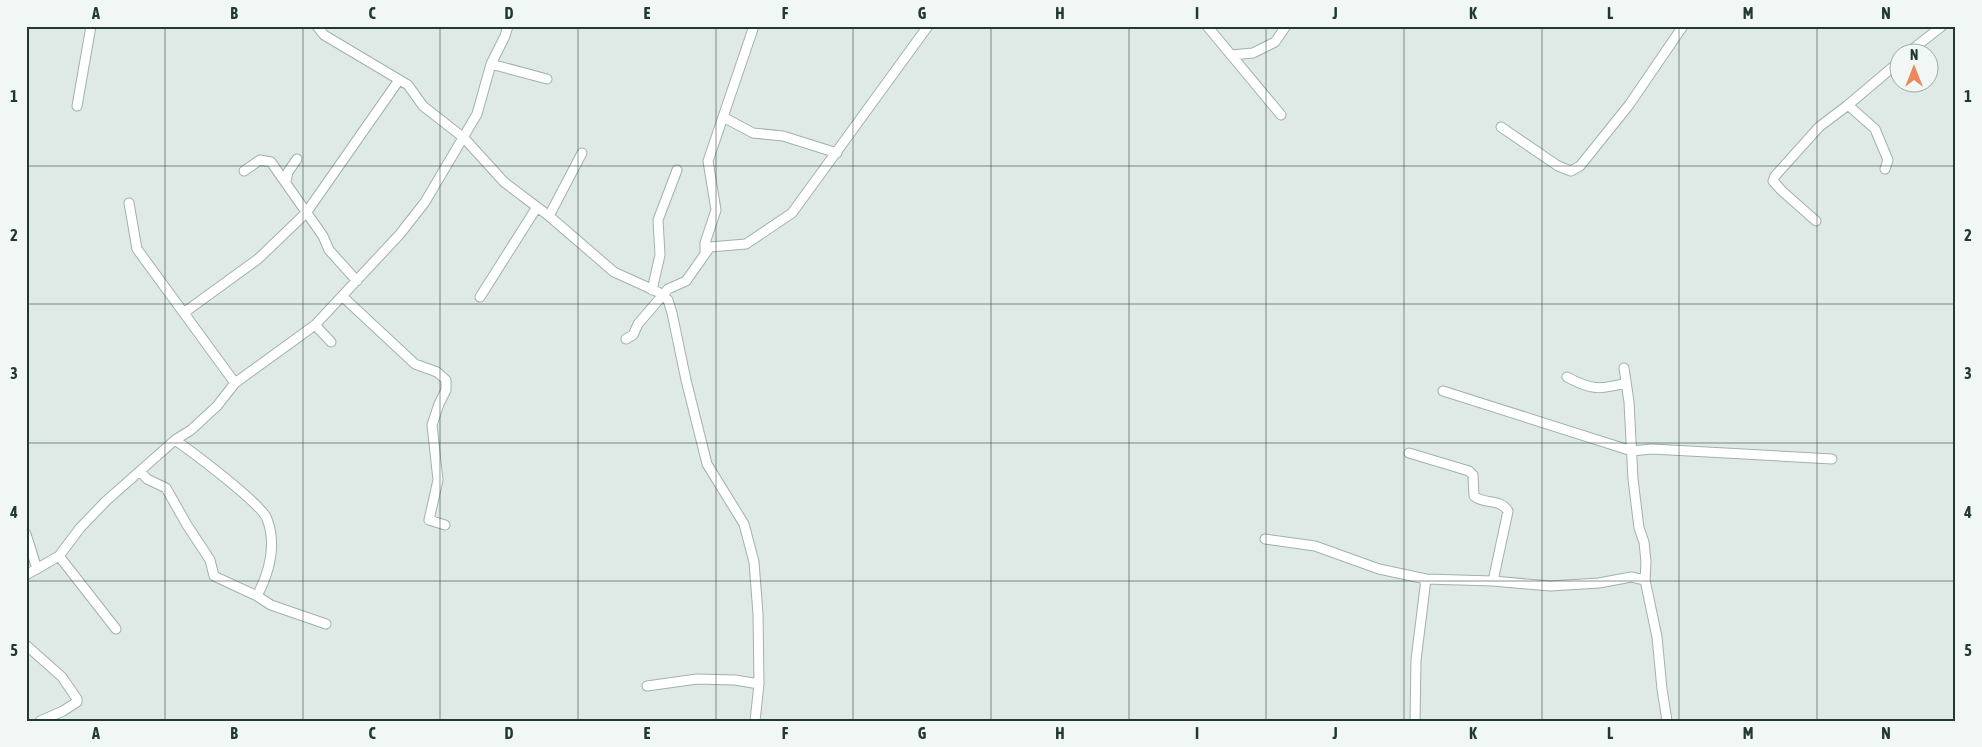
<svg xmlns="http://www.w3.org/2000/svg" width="1982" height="747" font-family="'Asap Condensed',sans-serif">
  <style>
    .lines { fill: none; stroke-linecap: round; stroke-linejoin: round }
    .minor-casing { stroke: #a2b1ad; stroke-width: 11 }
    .minor { stroke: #fff; stroke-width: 9 }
    .grid { fill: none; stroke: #213934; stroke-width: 1; stroke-opacity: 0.55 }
    .neatline { fill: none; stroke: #213934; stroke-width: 2 }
    .grid-label { font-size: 16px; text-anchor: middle; font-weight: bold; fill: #213934 }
  </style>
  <rect width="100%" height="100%" fill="#dfeae6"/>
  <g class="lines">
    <g class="minor-casing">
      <path id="minor" d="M317,26l7,9 84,50 15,21 41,32 40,44 45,34 65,56 44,20 10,8 4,13 14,67 21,84 37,60 10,38 4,52 1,70 -4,37
        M1207,26l74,89
        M1909,52l33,-26
        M1231,55l22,-2 22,-11 11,-16
        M491,64l56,15
        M77,106l14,-80
        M723,117l30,16 30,3 54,17
        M1501,127l57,39 13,5 9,-5 49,-61 54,-79
        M1885,169l3,-9 -13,-31 -27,-24 52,-44
        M244,171l16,-11 11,2 52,74 6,14 28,31
        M286,181l2,-9 9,-13
        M129,203l8,46 98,134
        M549,216l33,-63
        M1816,221l-34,-30 -9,-10 2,-5 44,-49 29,-22
        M705,252v-9l11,-33 -8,-49 46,-135
        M652,290l8,-35 -2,-35 19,-50
        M342,296l73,68 22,8 9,8v10l-7,14 -7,21 6,55 -9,40 16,5
        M480,297l57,-90
        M185,312l73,-53 48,-46 93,-133
        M315,325l16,17
        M626,339l7,-4 5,-11 30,-35 18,-8 24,-34 36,-3 46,-31 136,-187
        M1624,368l5,34 4,77 6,49 5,14 2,20 -1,18 12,57 5,52 5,32
        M1567,377c24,13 33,13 59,6
        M1443,391l189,60 20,-2 180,10
        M175,440c16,11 87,64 92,79 10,26 2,54 -10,77l14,9 55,19
        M1409,453l60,18 4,4 1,21c11,9 26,2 34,15l-15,70
        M140,471l7,8 19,9 21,37 23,35 4,16 43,20
        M26,534l11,35
        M1265,539l50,7 64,23 47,10 67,2 57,5 49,-3 32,-6 14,3
        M59,556l57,73
        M26,575l33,-19 21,-28 26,-27 69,-61 16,-10 26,-24 18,-23 80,-58 85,-91 25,-32 52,-88 14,-50 14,-28 3,-10
        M26,645l36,32 15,22v3l-14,9 -23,10
        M647,686l50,-7 38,1 24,4
        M1415,721l1,-61 10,-81"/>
    </g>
    <use href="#minor" class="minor"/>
  </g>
  <path class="grid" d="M165,26v695M303,26v695M440,26v695M578,26v695M716,26v695M853,26v695M991,26v695M1129,26v695M1266,26v695M1404,26v695M1542,26v695M1679,26v695M1817,26v695M26,166h1930M26,304h1930M26,443h1930M26,581h1930"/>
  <rect width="1982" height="747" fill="none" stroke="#f0f7f4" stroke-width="55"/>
  <g transform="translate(1914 68)"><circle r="24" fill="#f0f7f4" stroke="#9daba7"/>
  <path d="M0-4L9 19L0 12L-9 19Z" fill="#ec895b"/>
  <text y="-8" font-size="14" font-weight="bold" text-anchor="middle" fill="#213934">N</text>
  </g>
  <rect x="28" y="28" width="1926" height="692" class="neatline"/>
  <g class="grid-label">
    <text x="96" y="19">A</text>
    <text x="234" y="19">B</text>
    <text x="372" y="19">C</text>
    <text x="509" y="19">D</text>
    <text x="647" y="19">E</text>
    <text x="785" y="19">F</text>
    <text x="922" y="19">G</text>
    <text x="1060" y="19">H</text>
    <text x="1197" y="19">I</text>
    <text x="1335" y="19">J</text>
    <text x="1473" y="19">K</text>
    <text x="1610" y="19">L</text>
    <text x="1748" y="19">M</text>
    <text x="1886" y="19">N</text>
    <text x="14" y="102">1</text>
    <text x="1968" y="102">1</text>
    <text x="14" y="241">2</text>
    <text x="1968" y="241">2</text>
    <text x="14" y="379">3</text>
    <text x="1968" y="379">3</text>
    <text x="14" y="518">4</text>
    <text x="1968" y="518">4</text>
    <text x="14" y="656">5</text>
    <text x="1968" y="656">5</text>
    <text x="96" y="739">A</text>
    <text x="234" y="739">B</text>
    <text x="372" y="739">C</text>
    <text x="509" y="739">D</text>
    <text x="647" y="739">E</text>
    <text x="785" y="739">F</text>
    <text x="922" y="739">G</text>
    <text x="1060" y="739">H</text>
    <text x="1197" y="739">I</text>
    <text x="1335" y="739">J</text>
    <text x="1473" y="739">K</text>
    <text x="1610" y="739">L</text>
    <text x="1748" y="739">M</text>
    <text x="1886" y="739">N</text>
  </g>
</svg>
